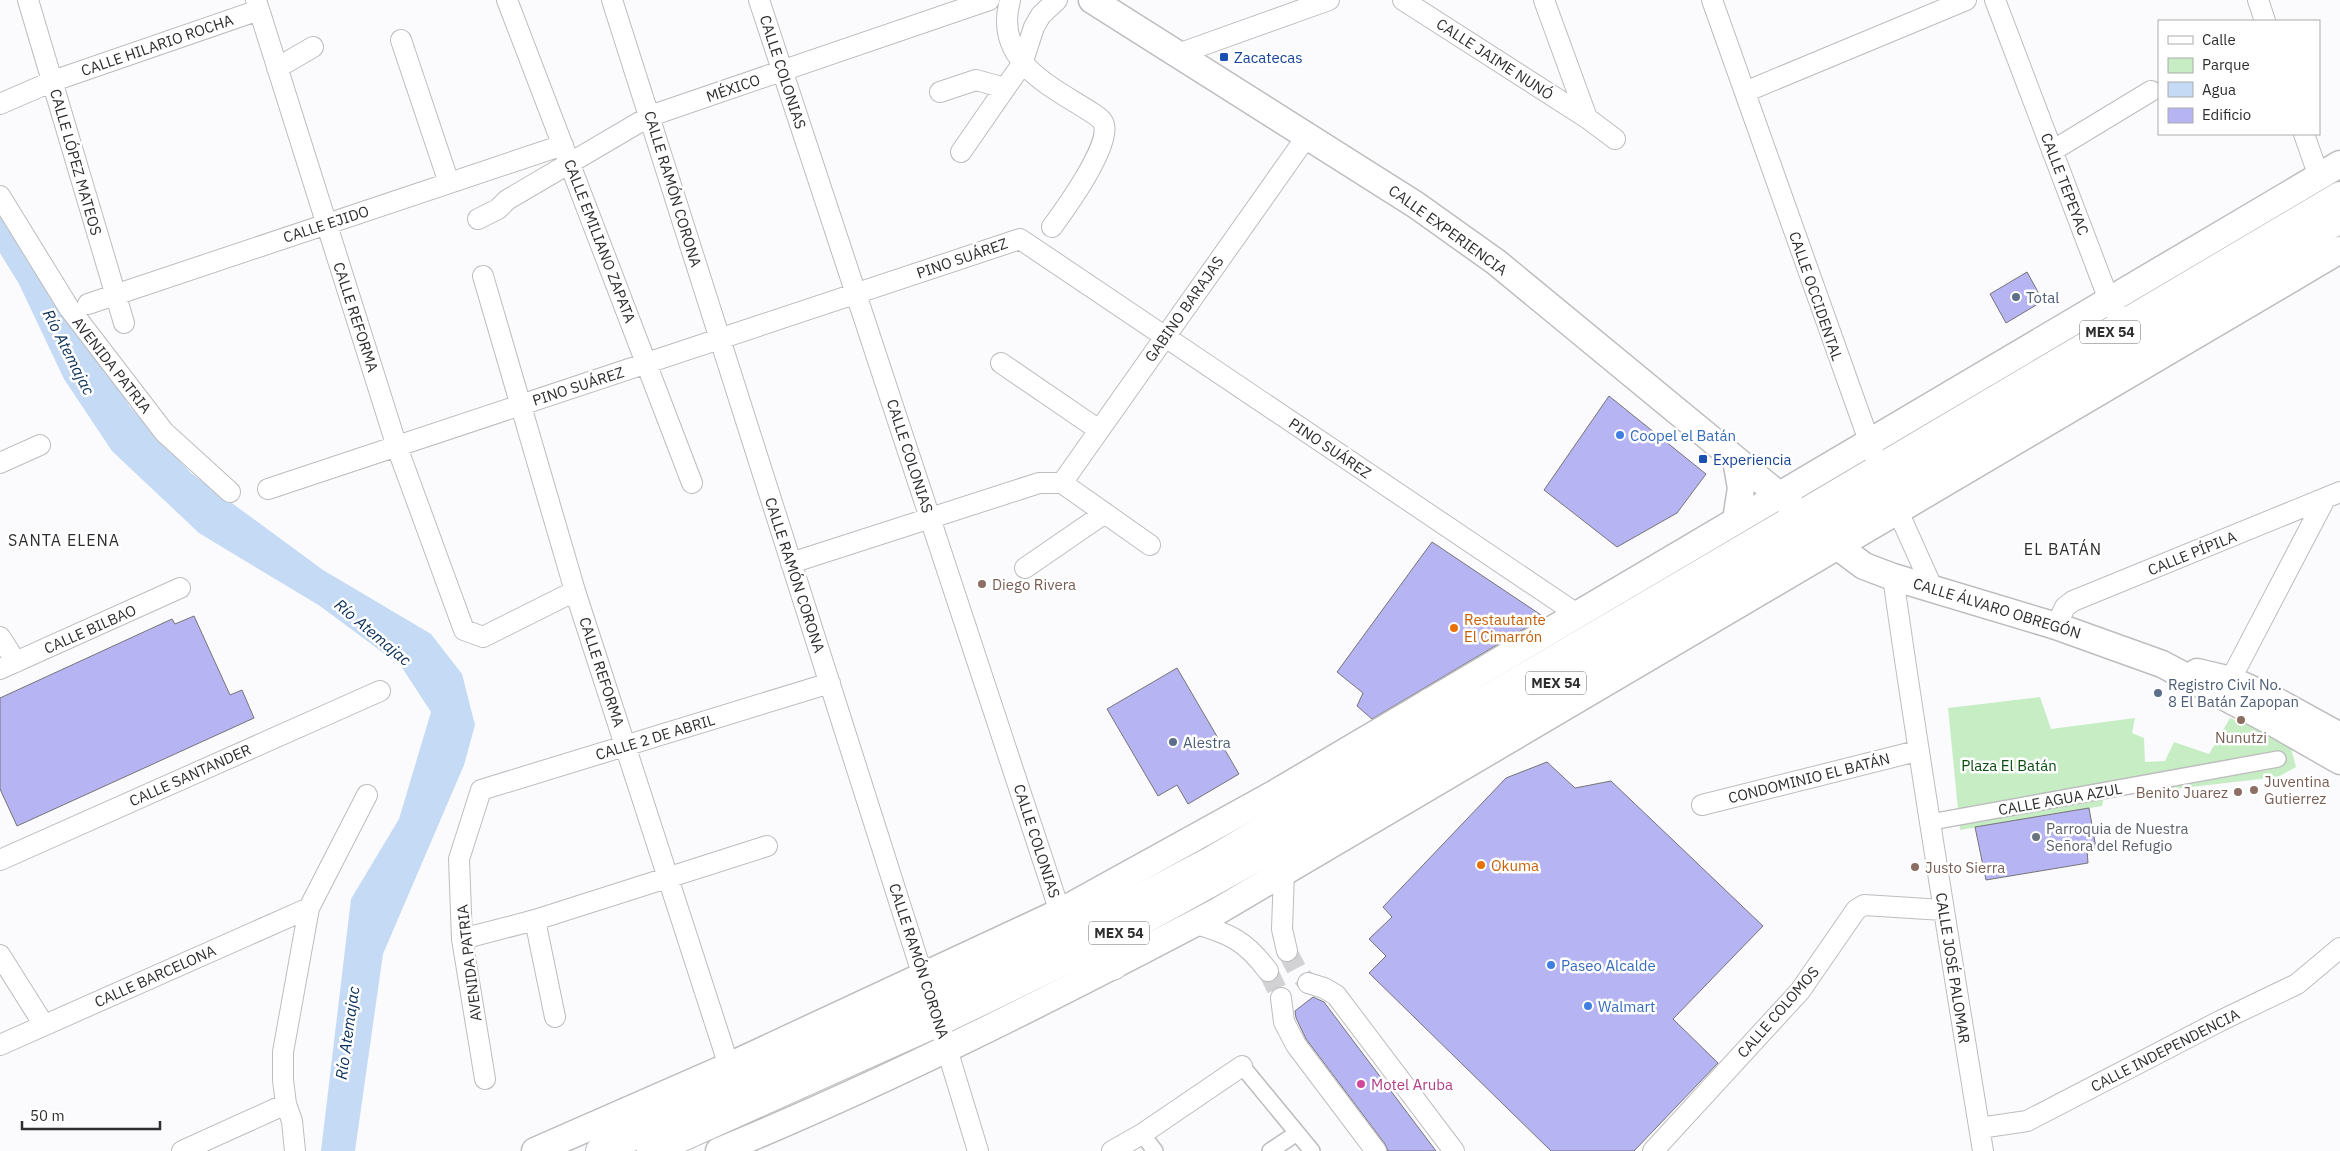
<svg xmlns="http://www.w3.org/2000/svg" width="2340" height="1151" font-family="'IBM Plex Sans',sans-serif">
  <style>
    .green { fill: #c7edc5 }
    .water { fill: #c4daf5 }
    .building { fill: #b7b4f3; stroke: #747476 }
    .lines { fill: none; stroke-linecap: round; stroke-linejoin: round }
    .minor-tunnel { stroke: #d2d2d4; stroke-width: 20; stroke-dasharray: 20 10; stroke-linecap: butt }
    .pedestrian-casing { stroke: #bdbdbe; stroke-width: 18 }
    .minor-casing { stroke: #bdbdbe; stroke-width: 22 }
    .tertiary-casing { stroke: #bdbdbe; stroke-width: 29 }
    .primary-casing { stroke: #bdbdbe; stroke-width: 30 }
    .pedestrian { stroke: #fff; stroke-width: 15 }
    .minor { stroke: #fff; stroke-width: 20 }
    .tertiary { stroke: #fff; stroke-width: 26 }
    .primary { stroke: #fff; stroke-width: 28 }
    .transit-dot { fill: #1a4fb4; stroke: #fff; stroke-width: 2 }
    .service-dot { fill: #5c6f8a; stroke: #fff; stroke-width: 2 }
    .shop-dot { fill: #3f7fe0; stroke: #fff; stroke-width: 2 }
    .education-dot { fill: #8d6e63; stroke: #fff; stroke-width: 2 }
    .food-dot { fill: #e8710a; stroke: #fff; stroke-width: 2 }
    .worship-dot { fill: #6b7280; stroke: #fff; stroke-width: 2 }
    .hotel-dot { fill: #d1479c; stroke: #fff; stroke-width: 2 }
    .labels { text-anchor: middle; dominant-baseline: central; stroke-width: 5; stroke-linejoin: round; paint-order: stroke }
    .shield { fill: #fff; stroke: #6d6d6d; stroke-width: 1 }
    .shield-label { font-size: 14px; font-weight: bold; fill: #2e2e2e }
    .street-label { font-size: 15px; fill: #2e2e2e; stroke: #fff }
    .transit-label { font-size: 15px; fill: #164399; stroke: #fff; text-anchor: start }
    .service-label { font-size: 15px; fill: #4e5e75; stroke: #fff; text-anchor: start }
    .shop-label { font-size: 15px; fill: #366cbe; stroke: #fff; text-anchor: start }
    .education-label { font-size: 15px; fill: #785e54; stroke: #fff; text-anchor: start }
    .food-label { font-size: 15px; fill: #c56008; stroke: #fff; text-anchor: start }
    .park-label { font-size: 15px; fill: #0a4d0f; stroke: #fff }
    .worship-label { font-size: 15px; fill: #5b616d; stroke: #fff; text-anchor: start }
    .hotel-label { font-size: 15px; fill: #b23c85; stroke: #fff; text-anchor: start }
    .water-label { font-size: 16px; font-style: italic; fill: #0b3059; stroke: #fff }
    .neighbourhood-label { font-size: 16px; letter-spacing: 1px; fill: #2e2e2e; stroke: #fff }
  </style>
  <rect width="100%" height="100%" fill="#fbfbfd"/>
  <path class="green" d="M2040,697l11,32 84,-11 -3,15 12,5 1,24 20,-1 9,-19 35,12 21,-36 59,22 7,27 -18,10 -174,20 -2,9 -142,24 -12,-122z"/>
  <path class="water" d="M0,199l130,208 61,66 132,97 108,64 31,40 13,51 -11,40 -81,189 -28,197h-34l30,-252 48,-80 32,-107 -30,-46 -81,-60 -121,-73 -87,-82 -48,-72 -45,-95 -19,-31z"/>
  <path class="building" d="M2027,272l16,29 -37,22 -16,-29z
    M1609,396l97,78 -29,39 -60,34 -73,-57z
    M1432,542l112,75 -172,102 -15,-13 6,-13 -26,-21z
    M194,616l36,79 12,-5 12,28 -237,108 -17,-37v-91l172,-79 3,5z
    M1177,668l62,106 -51,30 -11,-19 -19,11 -51,-87z
    M1547,762l28,26 36,-7 152,145 -90,93 45,44 -84,88h-83l-182,-178 17,-17 -17,-17 23,-22 -9,-10 123,-129z
    M2089,808l7,40 -9,1 1,14 -102,17 -11,-53z
    M1313,997l11,5 112,149h-48l-3,-7 -79,-105 -10,-21 -1,-7z"/>
  <g class="lines">
    <path class="minor-tunnel" d="M1287,951l11,21 10,11
      M1268,971l13,27"/>
    <g class="pedestrian-casing">
      <path id="pedestrian" d="M1931,822l347,-63
        M1242,1066l70,85
        M1142,1134l13,17
        M1270,1151l27,-18"/>
    </g>
    <g class="minor-casing">
      <path id="minor" d="M28,0l96,323
        M256,0l141,447 67,183 19,7 92,-46
        M507,0l185,483
        M612,0l315,989
        M759,0l301,912
        M1010,0c-17,62 41,86 84,114 4,3 9,6 10,11 6,22 -38,83 -52,102
        M1403,0l184,118 28,21
        M1544,0l43,118
        M1712,0l162,455
        M1995,0l114,300 21,36
        M2258,0l7,21
        M401,40l48,143
        M1178,54l151,-54
        M277,68l36,-21
        M940,92l36,-12 29,8
        M1745,92l221,-92
        M0,104l53,-23 206,-71
        M2304,134l15,43
        M2052,151l99,-60
        M961,152l61,-88 12,-37 7,-12 16,-15
        M0,196l69,112 95,124 66,60
        M478,219l20,-10 9,-9 143,-84 339,-116
        M483,276l92,315 154,475
        M88,304l475,-159
        M1001,363l98,67
        M0,463l40,-18
        M1062,483l245,-347
        M268,489l752,-250 557,375
        M1892,498l40,89
        M791,563l248,-80h23l88,62
        M1025,568l80,-55
        M1893,577c27,192 59,383 90,574
        M2056,626l9,-19 8,-6 267,-109
        M0,637l16,25
        M0,669l180,-81
        M2224,692l101,-193
        M1702,805l215,-54
        M0,860l380,-169
        M1284,872l-2,57 5,22
        M535,920l20,97
        M1193,923c37,11 52,17 75,48
        M462,939l73,-19 232,-74
        M0,955l44,70
        M1308,983l16,5 12,7 118,156
        M1281,998l3,24 12,23 80,106
        M943,1036l35,115
        M0,1045l309,-137
        M485,1079l-23,-140 -3,-80 22,-69 349,-107
        M1980,1128l47,-7 193,-100 77,-37 43,-36
        M182,1151l104,-47
        M295,1151l-3,-30 -6,-17 -3,-24v-28l26,-144 58,-113
        M1112,1151l30,-17 100,-68
        M1653,1151l147,-160 56,-81 8,-5 79,5"/>
    </g>
    <g class="tertiary-casing">
      <path id="tertiary" d="M1092,0l324,205 80,57 295,243
        M1736,520l5,-32 -5,-28
        M1825,537l39,29 29,11 163,49 106,38 110,58 68,39
        M2197,672l34,8 38,17 71,39
        M535,1151l194,-85 331,-154 212,-117 1068,-631
        M719,1151c170,-70 336,-154 499,-240l1122,-661"/>
    </g>
    <g class="primary-casing">
      <path id="primary" d="M1429,703l51,1
        M1068,959l45,7
        M600,1151l288,-130 205,-98 116,-61 592,-347 539,-319
        M651,1151l287,-129 165,-80 192,-106 1045,-617"/>
    </g>
    <use href="#pedestrian" class="pedestrian"/>
    <use href="#minor" class="minor"/>
    <use href="#tertiary" class="tertiary"/>
    <use href="#primary" class="primary"/>
  </g>
  <g class="transit-dot">
    <rect x="1219" y="52" width="10" height="10" rx="2.5"/>
    <rect x="1698" y="454" width="10" height="10" rx="2.5"/>
  </g>
  <g class="service-dot">
    <circle cx="2016" cy="297" r="5"/>
    <circle cx="2158" cy="693" r="5"/>
    <circle cx="1173" cy="742" r="5"/>
  </g>
  <g class="shop-dot">
    <circle cx="1620" cy="435" r="5"/>
    <circle cx="1551" cy="965" r="5"/>
    <circle cx="1588" cy="1006" r="5"/>
  </g>
  <g class="education-dot">
    <circle cx="982" cy="584" r="5"/>
    <circle cx="2241" cy="720" r="5"/>
    <circle cx="2254" cy="790" r="5"/>
    <circle cx="2238" cy="792" r="5"/>
    <circle cx="1915" cy="867" r="5"/>
  </g>
  <g class="food-dot">
    <circle cx="1454" cy="628" r="5"/>
    <circle cx="1481" cy="865" r="5"/>
  </g>
  <circle class="worship-dot" cx="2036" cy="837" r="5"/>
  <circle class="hotel-dot" cx="1361" cy="1084" r="5"/>
  <g class="labels">
    <g class="shield">
      <rect x="2080" y="320.5" width="60" height="23" rx="4"/>
      <rect x="1526" y="671.5" width="60" height="23" rx="4"/>
      <rect x="1089" y="921.5" width="60" height="23" rx="4"/>
    </g>
    <g class="shield-label">
      <text x="2110" y="332">MEX 54</text>
      <text x="1556" y="683">MEX 54</text>
      <text x="1119" y="933">MEX 54</text>
    </g>
    <g class="street-label">
      <text transform="translate(157 45) rotate(-19)">CALLE HILARIO ROCHA</text>
      <text transform="translate(1495 59) rotate(33)">CALLE JAIME NUNÓ</text>
      <text transform="translate(783 72) rotate(72)">CALLE COLONIAS</text>
      <text transform="translate(733 88) rotate(-19)">MÉXICO</text>
      <text transform="translate(76 162) rotate(74)">CALLE LÓPEZ MATEOS</text>
      <text transform="translate(2065 184) rotate(69)">CALLE TEPEYAC</text>
      <text transform="translate(673 189) rotate(73)">CALLE RAMÓN CORONA</text>
      <text transform="translate(326 224) rotate(-18)">CALLE EJIDO</text>
      <text transform="translate(1448 230) rotate(36)">CALLE EXPERIENCIA</text>
      <text transform="translate(600 241) rotate(69)">CALLE EMILIANO ZAPATA</text>
      <text transform="translate(962 258) rotate(-19)">PINO SUÁREZ</text>
      <text transform="translate(1816 296) rotate(71)">CALLE OCCIDENTAL</text>
      <text transform="translate(1184 309) rotate(-55)">GABINO BARAJAS</text>
      <text transform="translate(356 317) rotate(72)">CALLE REFORMA</text>
      <text transform="translate(112 365) rotate(52)">AVENIDA PATRIA</text>
      <text transform="translate(578 386) rotate(-18)">PINO SUÁREZ</text>
      <text transform="translate(1330 448) rotate(34)">PINO SUÁREZ</text>
      <text transform="translate(910 456) rotate(72)">CALLE COLONIAS</text>
      <text transform="translate(2192 553) rotate(-22)">CALLE PÍPILA</text>
      <text transform="translate(795 575) rotate(72)">CALLE RAMÓN CORONA</text>
      <text transform="translate(1997 608) rotate(17)">CALLE ÁLVARO OBREGÓN</text>
      <text transform="translate(90 629) rotate(-24)">CALLE BILBAO</text>
      <text transform="translate(602 672) rotate(72)">CALLE REFORMA</text>
      <text transform="translate(655 737) rotate(-17)">CALLE 2 DE ABRIL</text>
      <text transform="translate(190 775) rotate(-24)">CALLE SANTANDER</text>
      <text transform="translate(1809 778) rotate(-14)">CONDOMINIO EL BATÁN</text>
      <text transform="translate(2060 799) rotate(-10)">CALLE AGUA AZUL</text>
      <text transform="translate(1037 841) rotate(72)">CALLE COLONIAS</text>
      <text transform="translate(919 961) rotate(72)">CALLE RAMÓN CORONA</text>
      <text transform="translate(469 963) rotate(-97)">AVENIDA PATRIA</text>
      <text transform="translate(1953 968) rotate(81)">CALLE JOSÉ PALOMAR</text>
      <text transform="translate(155 976) rotate(-24)">CALLE BARCELONA</text>
      <text transform="translate(1778 1012) rotate(-49)">CALLE COLOMOS</text>
      <text transform="translate(2165 1050) rotate(-27)">CALLE INDEPENDENCIA</text>
    </g>
    <g class="transit-label">
      <text x="1234" y="57">Zacatecas</text>
      <text x="1713" y="459">Experiencia</text>
    </g>
    <g class="service-label">
      <text x="2026" y="297">Total</text>
      <text x="2168" y="684">Registro Civil No.<tspan x="2168" dy="17">8 El Batán Zapopan</tspan></text>
      <text x="1183" y="742">Alestra</text>
    </g>
    <g class="shop-label">
      <text x="1630" y="435">Coopel el Batán</text>
      <text x="1561" y="965">Paseo Alcalde</text>
      <text x="1598" y="1006">Walmart</text>
    </g>
    <g class="education-label">
      <text x="992" y="584">Diego Rivera</text>
      <text x="2241" y="737" text-anchor="middle">Nunutzi</text>
      <text x="2264" y="781">Juventina<tspan x="2264" dy="17">Gutierrez</tspan></text>
      <text x="2228" y="792" text-anchor="end">Benito Juarez</text>
      <text x="1925" y="867">Justo Sierra</text>
    </g>
    <g class="food-label">
      <text x="1464" y="619">Restautante<tspan x="1464" dy="17">El Cimarrón</tspan></text>
      <text x="1491" y="865">Okuma</text>
    </g>
    <g class="park-label">
      <text x="2009" y="765">Plaza El Batán</text>
    </g>
    <g class="worship-label">
      <text x="2046" y="828">Parroquia de Nuestra<tspan x="2046" dy="17">Señora del Refugio</tspan></text>
    </g>
    <g class="hotel-label">
      <text x="1371" y="1084">Motel Aruba</text>
    </g>
    <g class="water-label">
      <text transform="translate(69 352) rotate(63)">Río Atemajac</text>
      <text transform="translate(373 632) rotate(40)">Río Atemajac</text>
      <text transform="translate(347 1033) rotate(-82)">Río Atemajac</text>
    </g>
    <g class="neighbourhood-label">
      <text x="64" y="540">SANTA ELENA</text>
      <text x="2063" y="549">EL BATÁN</text>
    </g>
  </g>
  <rect x="2158" y="20" width="162" height="115" fill="#ffffff" stroke="#ababab"/>
  <rect x="2168" y="36" width="25" height="8" fill="#ffffff" stroke="#ababab"/>
  <text x="2202" y="45" font-size="15" fill="#2e2e2e">Calle</text>
  <rect x="2168" y="58" width="25" height="15" fill="#c7edc5" stroke="#ababab"/>
  <text x="2202" y="70" font-size="15" fill="#2e2e2e">Parque</text>
  <rect x="2168" y="82" width="25" height="15" fill="#c4daf5" stroke="#ababab"/>
  <text x="2202" y="95" font-size="15" fill="#2e2e2e">Agua</text>
  <rect x="2168" y="108" width="25" height="15" fill="#b7b4f3" stroke="#ababab"/>
  <text x="2202" y="120" font-size="15" fill="#2e2e2e">Edificio</text>
  <path d="M22 1121v8h138v-8" fill="none" stroke="#2e2e2e" stroke-width="2.5"/>
  <text x="30" y="1121" font-size="15" fill="#2e2e2e" stroke="#ffffff" stroke-width="4" paint-order="stroke">50 m</text>
</svg>
